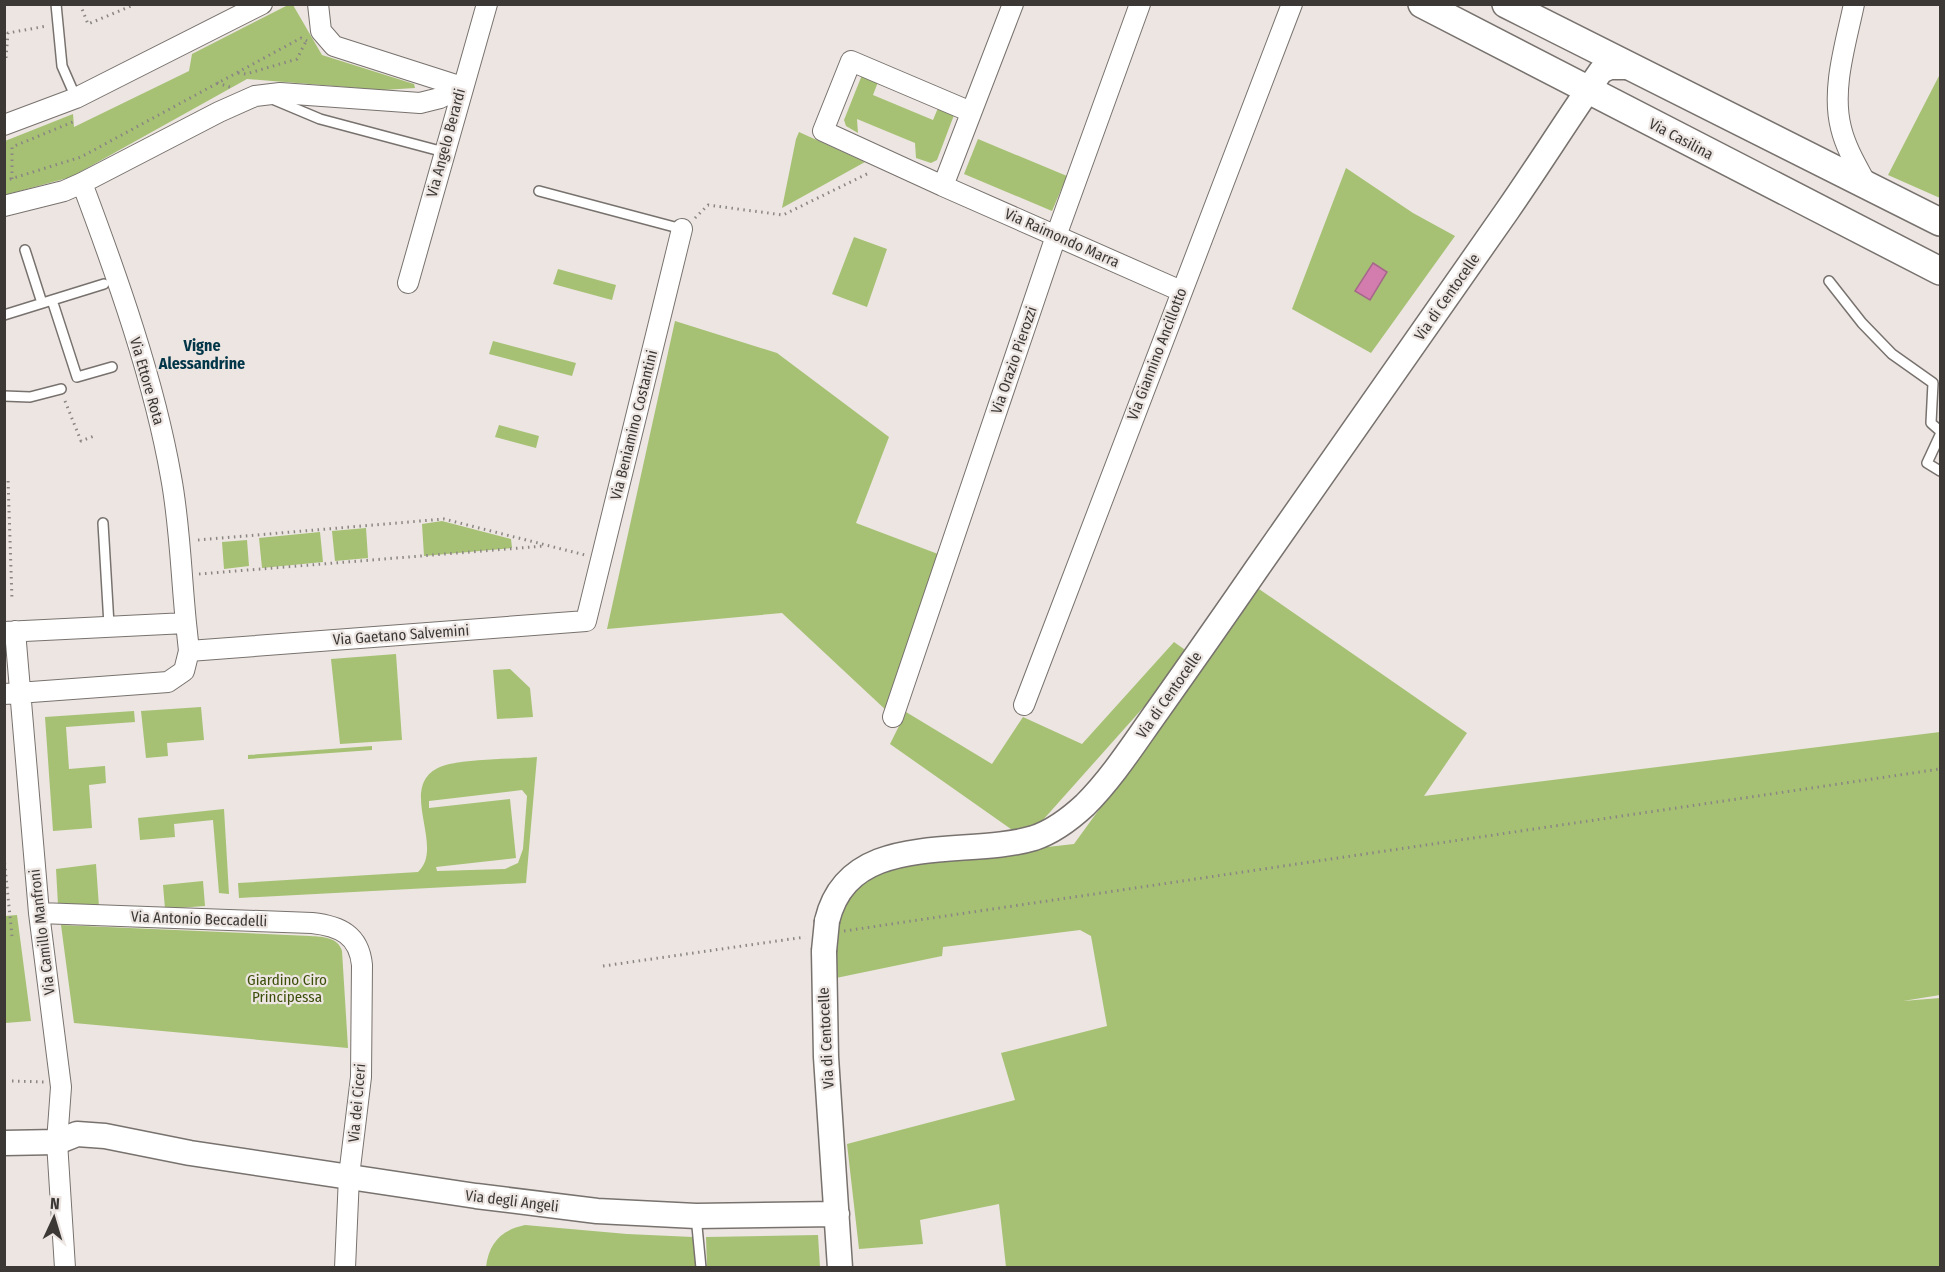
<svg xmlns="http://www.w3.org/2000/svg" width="1945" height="1272" font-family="'Fira Sans Condensed',sans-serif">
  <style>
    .green { fill: #a6c174; fill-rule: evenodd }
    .water { fill: #d37cae; stroke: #a5688a; stroke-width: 1.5 }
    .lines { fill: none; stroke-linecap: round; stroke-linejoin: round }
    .service-casing { stroke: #78726e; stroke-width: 12 }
    .minor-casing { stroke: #78726e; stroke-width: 22 }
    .tertiary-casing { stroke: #78726e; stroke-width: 27 }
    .secondary-casing { stroke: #78726e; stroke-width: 30 }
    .path { stroke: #8b8683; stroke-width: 3; stroke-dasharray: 1.5 4.5; stroke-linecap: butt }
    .service { stroke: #fff; stroke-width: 9 }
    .minor { stroke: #fff; stroke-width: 20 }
    .tertiary { stroke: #fff; stroke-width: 24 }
    .secondary { stroke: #fff; stroke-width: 27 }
    .tertiary-bridge-casing { stroke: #78726e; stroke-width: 27; stroke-linecap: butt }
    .tertiary-bridge { stroke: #fff; stroke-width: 24 }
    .labels { text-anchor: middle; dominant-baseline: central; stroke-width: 4.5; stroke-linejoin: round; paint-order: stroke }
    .street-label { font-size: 15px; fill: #3b3836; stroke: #ece5e1 }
    .park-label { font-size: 15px; fill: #3c4f0a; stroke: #ece5e1 }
    .neighbourhood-label { font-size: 16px; font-weight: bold; fill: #013548; stroke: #ece5e1 }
  </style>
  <rect width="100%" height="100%" fill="#ece5e1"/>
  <path class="green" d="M290,4l3,1 29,50 92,29 1,4 -32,2 -136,-11 -176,98 -66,18v-54l68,-27 1,13 115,-56 3,-17z
    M1940,74v124l-52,-23z
    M862,75l16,7 -5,13 60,25 5,-12 16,7 -17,45 -6,3 -15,-5 -1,-15 -58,-24 1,14 -12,-7 -2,-6z
    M799,132l66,30 -83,46 14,-69z
    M978,139l89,37 -15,35 -88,-37z
    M1346,168l67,45 42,23 -84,117 -79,-44z
    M854,237l33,12 -20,58 -35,-13z
    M558,269l58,16 -4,15 -59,-16z
    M675,321l102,32 112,84 -33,86 82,31 -50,158 -106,-99 -175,16z
    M493,341l83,22 -4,13 -83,-22z
    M499,425l40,11 -3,12 -41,-11z
    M442,521l69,18 1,9 -88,8 -2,-32z
    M366,528l2,30 -33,3 -3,-30z
    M320,532l3,30 -61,6 -3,-30z
    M247,540l2,26 -25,3 -2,-27z
    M1259,589l208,144 -43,63 516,-64v263l-37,6 37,-3v269h-934l-7,-63 -79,16 3,24 -64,5 -12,-105 168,-44 -14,-47 106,-27 -16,-90 -11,-6 -137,17 -1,9 -106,22 -1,-53 7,-24 44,-36 188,-21z
    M1174,642l17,12 -157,176 -16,4 -128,-90 16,-32 86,52 31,-47 59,27z
    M396,654l6,86 -62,4 -9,-85z
    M510,669l20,19 3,29 -36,2 -4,-49z
    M201,707l3,33 -37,3 1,13 -22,2 -5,-47z
    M134,711l1,11 -69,5 3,42 36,-3 1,17 -17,2 3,43 -39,3 -8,-114z
    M372,746v4l-124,9v-4z
    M537,757l-11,126 -287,15 -1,-15 180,-11c28,-25 -22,-86 22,-105 18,-8 75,-8 97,-10zM522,790l5,6 -4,53 -5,14 -13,6 -68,2 -1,-4 80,-9 -6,-59 -81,9v-7z
    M224,809l5,85 -10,-1 -6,-73 -39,4 1,13 -35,3 -2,-22z
    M96,864l3,43 -41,-2 -2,-36z
    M203,881l2,25 -40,3 -2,-24z
    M17,915l14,106 -26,2v-107z
    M61,925l249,11c13,1 28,1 32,15l6,97 -274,-25z
    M525,1225l102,9 66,3 3,30h-210c3,-24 15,-37 39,-42z
    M818,1235l2,32h-113l-1,-30z"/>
  <path class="water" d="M1373,263l14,9 -17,28 -15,-9z"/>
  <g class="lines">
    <g class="service-casing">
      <path id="service" d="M56,4l6,62 14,32
        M270,98l50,21 124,33
        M539,191l143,38
        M25,250l17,53
        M1829,281l33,42 30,31 41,29 -2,40 9,8
        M52,300l25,77 35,-10
        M4,315l100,-31
        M4,396l26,1 31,-8
        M1940,435l-13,28 13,8
        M103,523l6,102
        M696,1216l5,52"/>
    </g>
    <g class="minor-casing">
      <path id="minor" d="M318,4l3,27 13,15 128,41
        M1854,4c-8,39 -23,85 -13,124 5,21 17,40 27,59
        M971,112l-120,-51 -28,70 120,55 70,-182
        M4,125l72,-27 186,-94
        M82,183c35,93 72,197 89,294 9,48 10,97 15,146
        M943,186l238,105
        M4,206l60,-15 18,-8 137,-71 36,-16 25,-3 140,10 20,-5 22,-11
        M408,283l79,-279
        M15,631l24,282 22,174 -4,55 8,126
        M4,632l182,-9 3,28 -5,20 -16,11 -164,12
        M189,651l397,-30 96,-392
        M1024,705l268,-701
        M893,717l163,-481 84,-232
        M39,913l273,10c28,3 47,12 50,42l-1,112 -12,99 -4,92"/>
    </g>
    <g class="tertiary-casing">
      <path id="tertiary" d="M827,921c22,-93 138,-62 207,-83 18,-6 37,-20 51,-33 28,-28 50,-63 73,-95 34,-48 67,-95 100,-143 83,-119 167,-237 249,-356 32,-46 62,-94 94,-140l9,-4h18
        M824,951l2,106 14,211
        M4,1143l53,-1 20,-8 28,2 85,17 286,43 121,15 99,5 141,-2"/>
    </g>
    <g class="secondary-casing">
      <path id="secondary" d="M1422,4l518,267
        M1506,4l434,218"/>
    </g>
    <path class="path" d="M11,4h2
      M80,4l8,20 48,-20
      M6,58l2,-25 39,-7
      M238,73l8,1 51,-15 9,-18
      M217,83l13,4
      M12,179v-32l63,-26
      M4,181l77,-24 220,-119 6,3
      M695,218l13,-13 75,10 88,-43
      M65,401l16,40 13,-5
      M4,479h4l4,121
      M198,540l246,-21 141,36
      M199,574l345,-28
      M4,857l8,79
      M844,931l1096,-162
      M603,966l202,-29
      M12,1081l32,1"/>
    <use href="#service" class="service"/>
    <use href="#minor" class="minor"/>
    <use href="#tertiary" class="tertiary"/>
    <use href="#secondary" class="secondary"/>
    <g class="tertiary-bridge-casing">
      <path id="tertiary-bridge" d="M824,951l3,-30"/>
    </g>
    <use href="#tertiary-bridge" class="tertiary-bridge"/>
  </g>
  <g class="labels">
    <g class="street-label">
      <text transform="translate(1681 139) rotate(28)">Via Casilina</text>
      <text transform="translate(446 143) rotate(-75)">Via Angelo Berardi</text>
      <text transform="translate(1062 238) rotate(24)">Via Raimondo Marra</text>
      <text transform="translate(1447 297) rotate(-55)">Via di Centocelle</text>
      <text transform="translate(1157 354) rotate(-69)">Via Giannino Ancillotto</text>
      <text transform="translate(1014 360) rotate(-71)">Via Orazio Pierozzi</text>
      <text transform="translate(147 381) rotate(74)">Via Ettore Rota</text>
      <text transform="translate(634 425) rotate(-76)">Via Beniamino Costantini</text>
      <text transform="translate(401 635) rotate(-4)">Via Gaetano Salvemini</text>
      <text transform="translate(1169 695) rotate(-55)">Via di Centocelle</text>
      <text transform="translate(199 919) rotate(2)">Via Antonio Beccadelli</text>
      <text transform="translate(42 932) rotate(-97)">Via Camillo Manfroni</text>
      <text transform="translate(826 1038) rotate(-93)">Via di Centocelle</text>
      <text transform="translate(357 1103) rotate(-85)">Via dei Ciceri</text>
      <text transform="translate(512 1201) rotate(7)">Via degli Angeli</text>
    </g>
    <g class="park-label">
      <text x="287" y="980">Giardino Ciro<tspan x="287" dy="17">Principessa</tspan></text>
    </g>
    <g class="neighbourhood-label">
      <text x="202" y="345">Vigne<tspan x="202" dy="18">Alessandrine</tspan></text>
    </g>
  </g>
  <rect width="1945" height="1272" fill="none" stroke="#3b3836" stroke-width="12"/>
  <g transform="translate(54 1218) rotate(4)" stroke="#ece5e1" stroke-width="4.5" paint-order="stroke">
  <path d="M0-4.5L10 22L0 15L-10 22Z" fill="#3b3836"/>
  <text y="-9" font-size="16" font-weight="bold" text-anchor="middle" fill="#3b3836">N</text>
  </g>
</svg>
